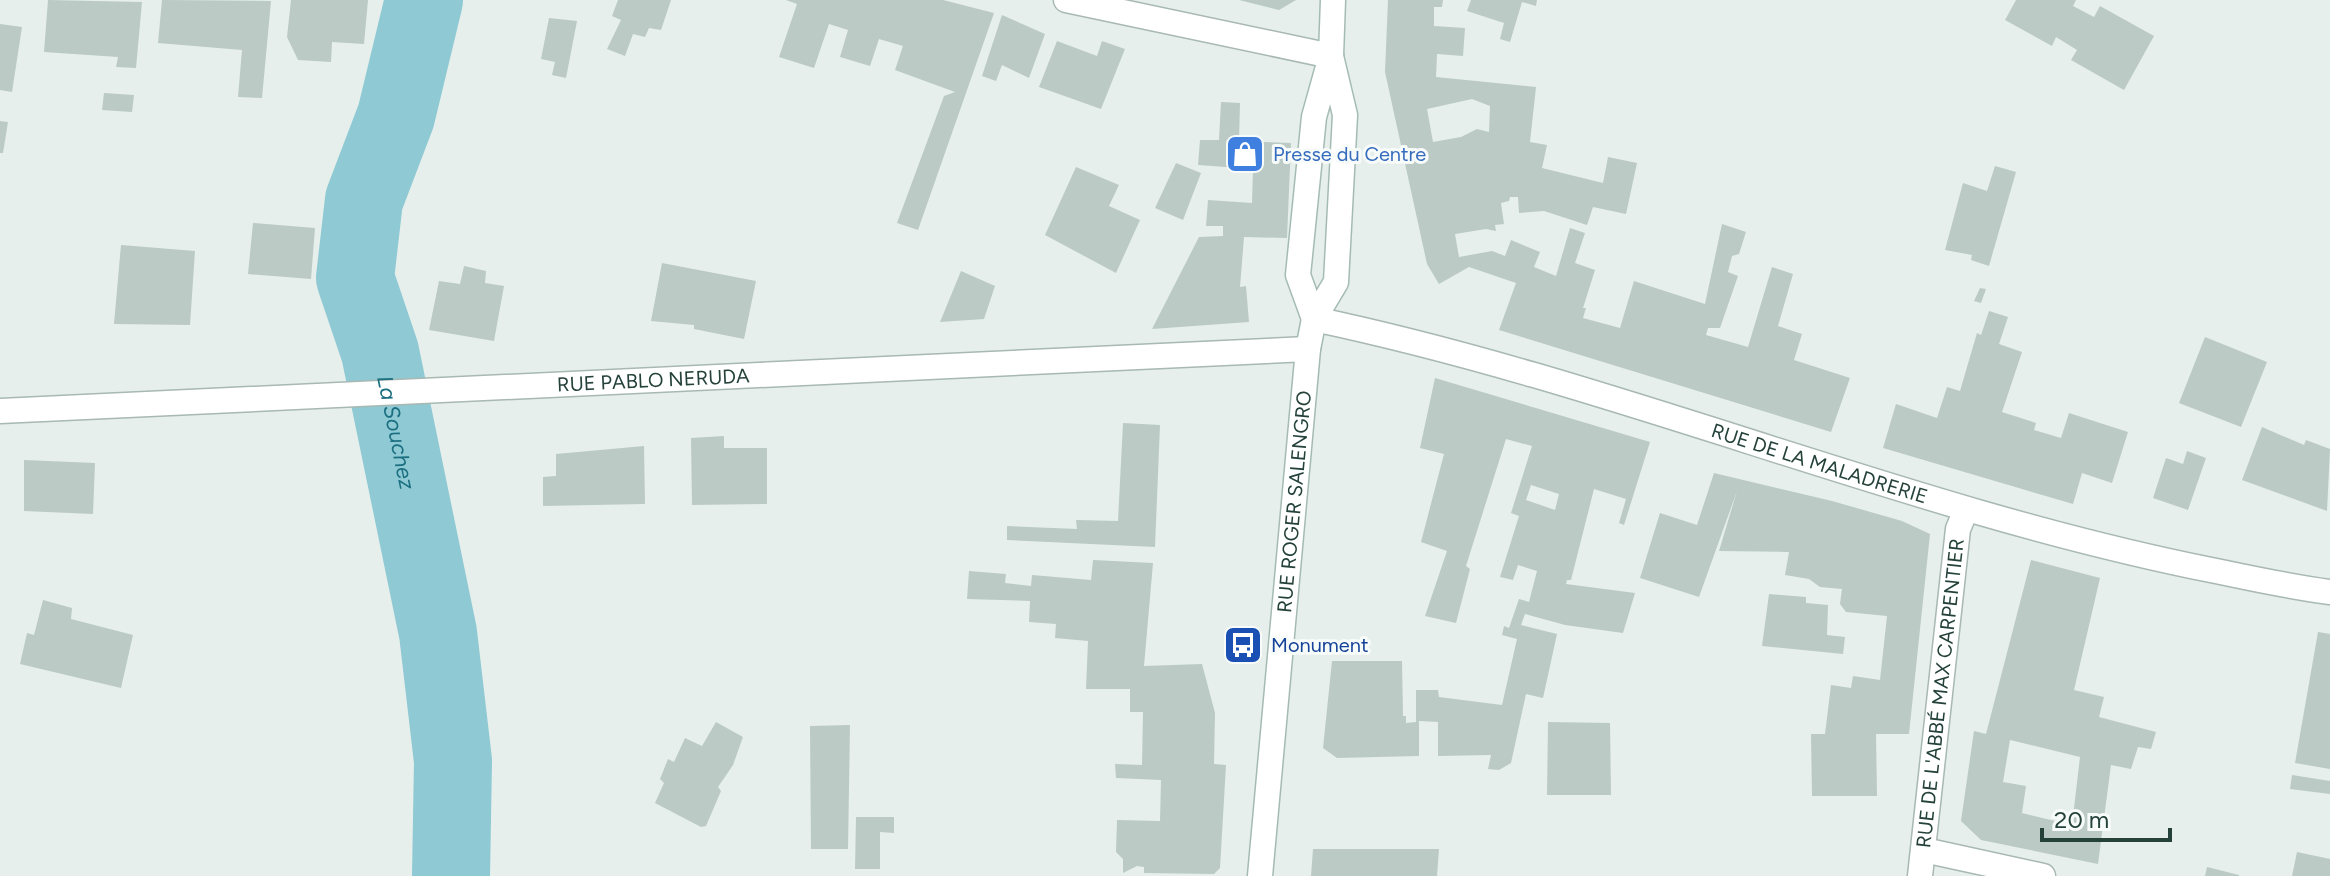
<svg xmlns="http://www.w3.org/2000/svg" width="2330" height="876" font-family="Figtree,sans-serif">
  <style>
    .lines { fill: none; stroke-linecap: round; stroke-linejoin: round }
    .river { stroke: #8ec9d4; stroke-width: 78 }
    .building { fill: #bbcac4; fill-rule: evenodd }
    .minor-casing { stroke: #a8b8b2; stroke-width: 27 }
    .secondary-casing { stroke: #a4bbb3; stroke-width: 27 }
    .minor { stroke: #fff; stroke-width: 24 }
    .secondary { stroke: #fff; stroke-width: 24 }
    .labels { text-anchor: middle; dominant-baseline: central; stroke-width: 6; stroke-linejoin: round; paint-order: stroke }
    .shop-label { font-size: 20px; fill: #366cbe; stroke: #f7fbf9; text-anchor: start }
    .street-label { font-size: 20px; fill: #24423a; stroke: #f7fbf9 }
    .transit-label { font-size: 20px; fill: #164399; stroke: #f7fbf9; text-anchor: start }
    .water-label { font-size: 22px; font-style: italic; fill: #1c6f80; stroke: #f7fbf9 }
  </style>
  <rect width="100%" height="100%" fill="#e6efeb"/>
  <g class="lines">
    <path class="river" id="s1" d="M424,0l-28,116 -32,84 -9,78 25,74 58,281 15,128 -2,115"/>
  </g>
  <path class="building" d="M48,0l94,2 -6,66 -20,-1 2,-10 -74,-5z
    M162,0l109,1 -9,97 -24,-1 4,-47 -84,-7z
    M291,0h77l-4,44 -32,-2 -1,20 -33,-2 -11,-23z
    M618,0h53l-10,30 -12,-2 -4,9 -12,-3 -8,22 -18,-7 14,-29 -9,-4z
    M786,0h157l51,13 -76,217 -21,-7 47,-127 11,-4 -60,-22 8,-24 -24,-7 -9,27 -30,-9 8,-27 -19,-6 -15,44 -35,-11 18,-53z
    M1239,0h57l-17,10z
    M1388,0h55l-1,7h-8v19l31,2 -2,28 -26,-2 -1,23 100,10 -6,55 17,3 -5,23 61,15 5,-26 29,6 -11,51 -33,-7 -6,18 -43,-14 -25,2 -1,-16h-8l-1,4 -8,2 3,21 -9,1 1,6 -10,-2 -31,5 4,23 33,-6 13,5 6,-16 29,12 -6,15 22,9 14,-48 15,5 -10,30 20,7 -12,38h3l-3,10 37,10 14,-47 71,23 17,-80 24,8 -7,22 -7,2 -4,16 10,4 -18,52h-12l-2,7 42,12 24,-80 21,7 -15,52 24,8 -8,26 56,18 -19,54 -332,-102 17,-47 -47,-16 -30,17 -12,-20 -42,-192zM1472,99l18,7 -1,26 -12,-3 -16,8 -28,5 -6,-33z
    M1471,0h66l-1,6 -14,-4 -12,40 -10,-3 4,-16 -37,-12z
    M2016,0h60l-3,6 21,11 6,-11 54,30 -30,54 -53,-30 6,-10 -21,-13 -4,9 -47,-26z
    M1002,15l43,19 -16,44 -27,-13 -6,16 -14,-5z
    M549,18l28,3 -11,57 -14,-3 3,-13 -14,-3z
    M0,24l22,3 -10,65 -12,-2z
    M1057,41l40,15 5,-15 23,8 -24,60 -62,-22z
    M104,93l30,2 -2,17 -30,-2z
    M1221,102l19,1 -1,38 52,2 -4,95 -43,-1 -4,50 6,-1 3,36 -97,7 47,-92 24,-1v-10h-17l2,-26 44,3 1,-34 -55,-4 2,-25h19z
    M0,121l8,1 -5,31h-3z
    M1176,163l25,10 -18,47 -28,-12z
    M1995,166l21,6 -27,94 -18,-6 1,-5 -27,-5 18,-67 24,8z
    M1076,167l43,18 -10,21 31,14 -24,53 -71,-38z
    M253,223l62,5 -4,51 -63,-5z
    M121,245l74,6 -5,74 -76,-1z
    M662,263l94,18 -12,58 -50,-10v-4l-43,-4z
    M464,266l22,5 -1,12 19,3 -10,55 -65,-11 10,-49 21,3z
    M961,271l34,15 -11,33 -44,3z
    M1980,288l6,1 -5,14 -7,-2z
    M1989,311l19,6 -9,27 23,8 -20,60 34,11 -2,7 27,8 8,-25 59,19 -16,51 -30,-10 -9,31 -190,-56 13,-44 41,14 10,-31 13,4 17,-58 4,2z
    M2205,337l62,25 -26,65 -62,-24z
    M1435,378l215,64 -26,83 -5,-2 7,-24 -32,-10 -23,91h-4l-1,4 69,9 -12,40 -58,-8 -40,-11 -4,11 36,9 -14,64 -17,-4 -15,69 -12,7 -11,-1 3,-14 -53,1v-34l-19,-1v35l-82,2 -14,-10 9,-87h70l1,55h3v7l10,-1v-32h22l1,7 63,8 15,-66 -15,-4 2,-9 5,2 10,-29 10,3 8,-31 -19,-6 -5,15 -13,-3 19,-61 -8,-3 21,-67 -26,-7 -40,127 4,3 -14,54 -31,-7 22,-65 -26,-9 23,-88 -24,-6zM1531,485l28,9 -4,16 -29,-10z
    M1123,423l37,2 -5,122 -148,-7v-14l70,3 -1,-9 42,1z
    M2262,427l42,18 2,-5 24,9 -3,62 -85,-31z
    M724,436v12h43v56l-75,1 -1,-67z
    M644,446l1,58 -102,2v-29l13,-1v-22z
    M2187,451l19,7 -18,52 -35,-12 13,-40 17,6z
    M24,460l71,3 -2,51 -69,-3z
    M1714,473l118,28 70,20 28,13 -21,200h-33l1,62h-65l-1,-62h14l6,-49 20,3 2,-12 27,4 7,-64 -41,-4 -6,-8 2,-15 -22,-2 -11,-8 -24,-4 4,-23 -70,-1 18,-60 -38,106 -59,-19 20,-65 37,12z
    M1093,560l60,3 -9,103 58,-2 13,49 -1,51 12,1 -6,103 -6,6 -70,-1v-6l-7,-1 -14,7v-14l-7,-7 1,-32 43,1 1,-41 -45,-2 -1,-14 27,1 1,-53h-13v-23h-44l2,-48 -33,-3 1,-14 -27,-2 1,-21 -63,-2 2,-28 37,3 -1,9 26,3 1,-11 59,5z
    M2031,560l69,18 -26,112 30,7 -5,20 57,15 -5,17 -13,-2 -7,22 -20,-4 -13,99 -117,-24 -20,-19 13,-90 12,3zM2010,740l70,17 -8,68 -50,-12 4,-27 -23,-4z
    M1769,594l37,3v6l22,2 -1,30 18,2 -2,17 -81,-8z
    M43,600l29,8 -1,11 62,16 -12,53 -101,-24 7,-31 7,2z
    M2318,632l12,2v135l-35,-6z
    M716,722l27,15 -10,28 -15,22 3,4 -15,35 -5,1 -46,-24 9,-20 -4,-4 8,-20 6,3 11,-24 17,8z
    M1548,722l62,1 1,72h-64z
    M850,725l-2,124h-37l-1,-123z
    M2292,775l38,6v13l-40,-5z
    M856,817h38v16l-14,-1v37h-25z
    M1313,849h126l-2,27h-126z
    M2297,852l33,7v17h-38z
    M2207,867l32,8v1h-34z"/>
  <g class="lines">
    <g class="minor-casing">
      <g id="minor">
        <path d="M1066,0l265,56"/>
        <path id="s2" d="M1314,319c304,64 592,190 897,251 40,8 79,17 119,22"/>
        <path id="s3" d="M0,411l1308,-62"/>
        <path d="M1924,850l119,26"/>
        <path id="s4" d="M1920,876l38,-347 8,-19"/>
      </g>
    </g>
    <g class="secondary-casing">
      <g id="secondary">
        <path d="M1314,319l-16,-44 16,-158 17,-61 2,-56"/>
        <path id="s5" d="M1260,876l48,-527 6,-30 22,-37 9,-167 -14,-59"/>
      </g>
    </g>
    <use href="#minor" class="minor"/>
    <use href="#secondary" class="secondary"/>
  </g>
  <defs>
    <g id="shop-square" transform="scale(2)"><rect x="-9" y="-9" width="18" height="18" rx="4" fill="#3f7fe0" stroke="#f7fbf9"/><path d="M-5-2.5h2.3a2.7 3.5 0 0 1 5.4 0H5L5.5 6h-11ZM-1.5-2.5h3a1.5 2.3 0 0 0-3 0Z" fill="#fff"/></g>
    <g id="bus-square" transform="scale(2)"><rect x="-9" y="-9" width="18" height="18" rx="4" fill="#1a4fb4" stroke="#f7fbf9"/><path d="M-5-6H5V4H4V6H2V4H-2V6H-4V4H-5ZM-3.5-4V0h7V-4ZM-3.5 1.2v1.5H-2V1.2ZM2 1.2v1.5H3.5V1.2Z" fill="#fff"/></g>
  </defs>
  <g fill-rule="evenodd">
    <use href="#shop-square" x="1245" y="154"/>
    <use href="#bus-square" x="1243" y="645"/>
  </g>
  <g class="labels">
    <g class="shop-label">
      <text x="1273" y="154">Presse du Centre</text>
    </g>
    <g class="street-label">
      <text stroke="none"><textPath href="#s3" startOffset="654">RUE PABLO NERUDA</textPath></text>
      <text stroke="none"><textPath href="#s2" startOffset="526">RUE DE LA MALADRERIE</textPath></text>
      <text stroke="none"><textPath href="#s5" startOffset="376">RUE ROGER SALENGRO</textPath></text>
      <text stroke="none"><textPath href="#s4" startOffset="184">RUE DE L'ABBÉ MAX CARPENTIER</textPath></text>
    </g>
    <g class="transit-label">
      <text x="1271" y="645">Monument</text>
    </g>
    <g class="water-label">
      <text stroke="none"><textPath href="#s1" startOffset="448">La Souchez</textPath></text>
    </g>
  </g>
  <path d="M2042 828v12h128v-12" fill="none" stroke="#24423a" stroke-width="4"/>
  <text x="2054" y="828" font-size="24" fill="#24423a" stroke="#f7fbf9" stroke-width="6" paint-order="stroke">20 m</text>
</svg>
